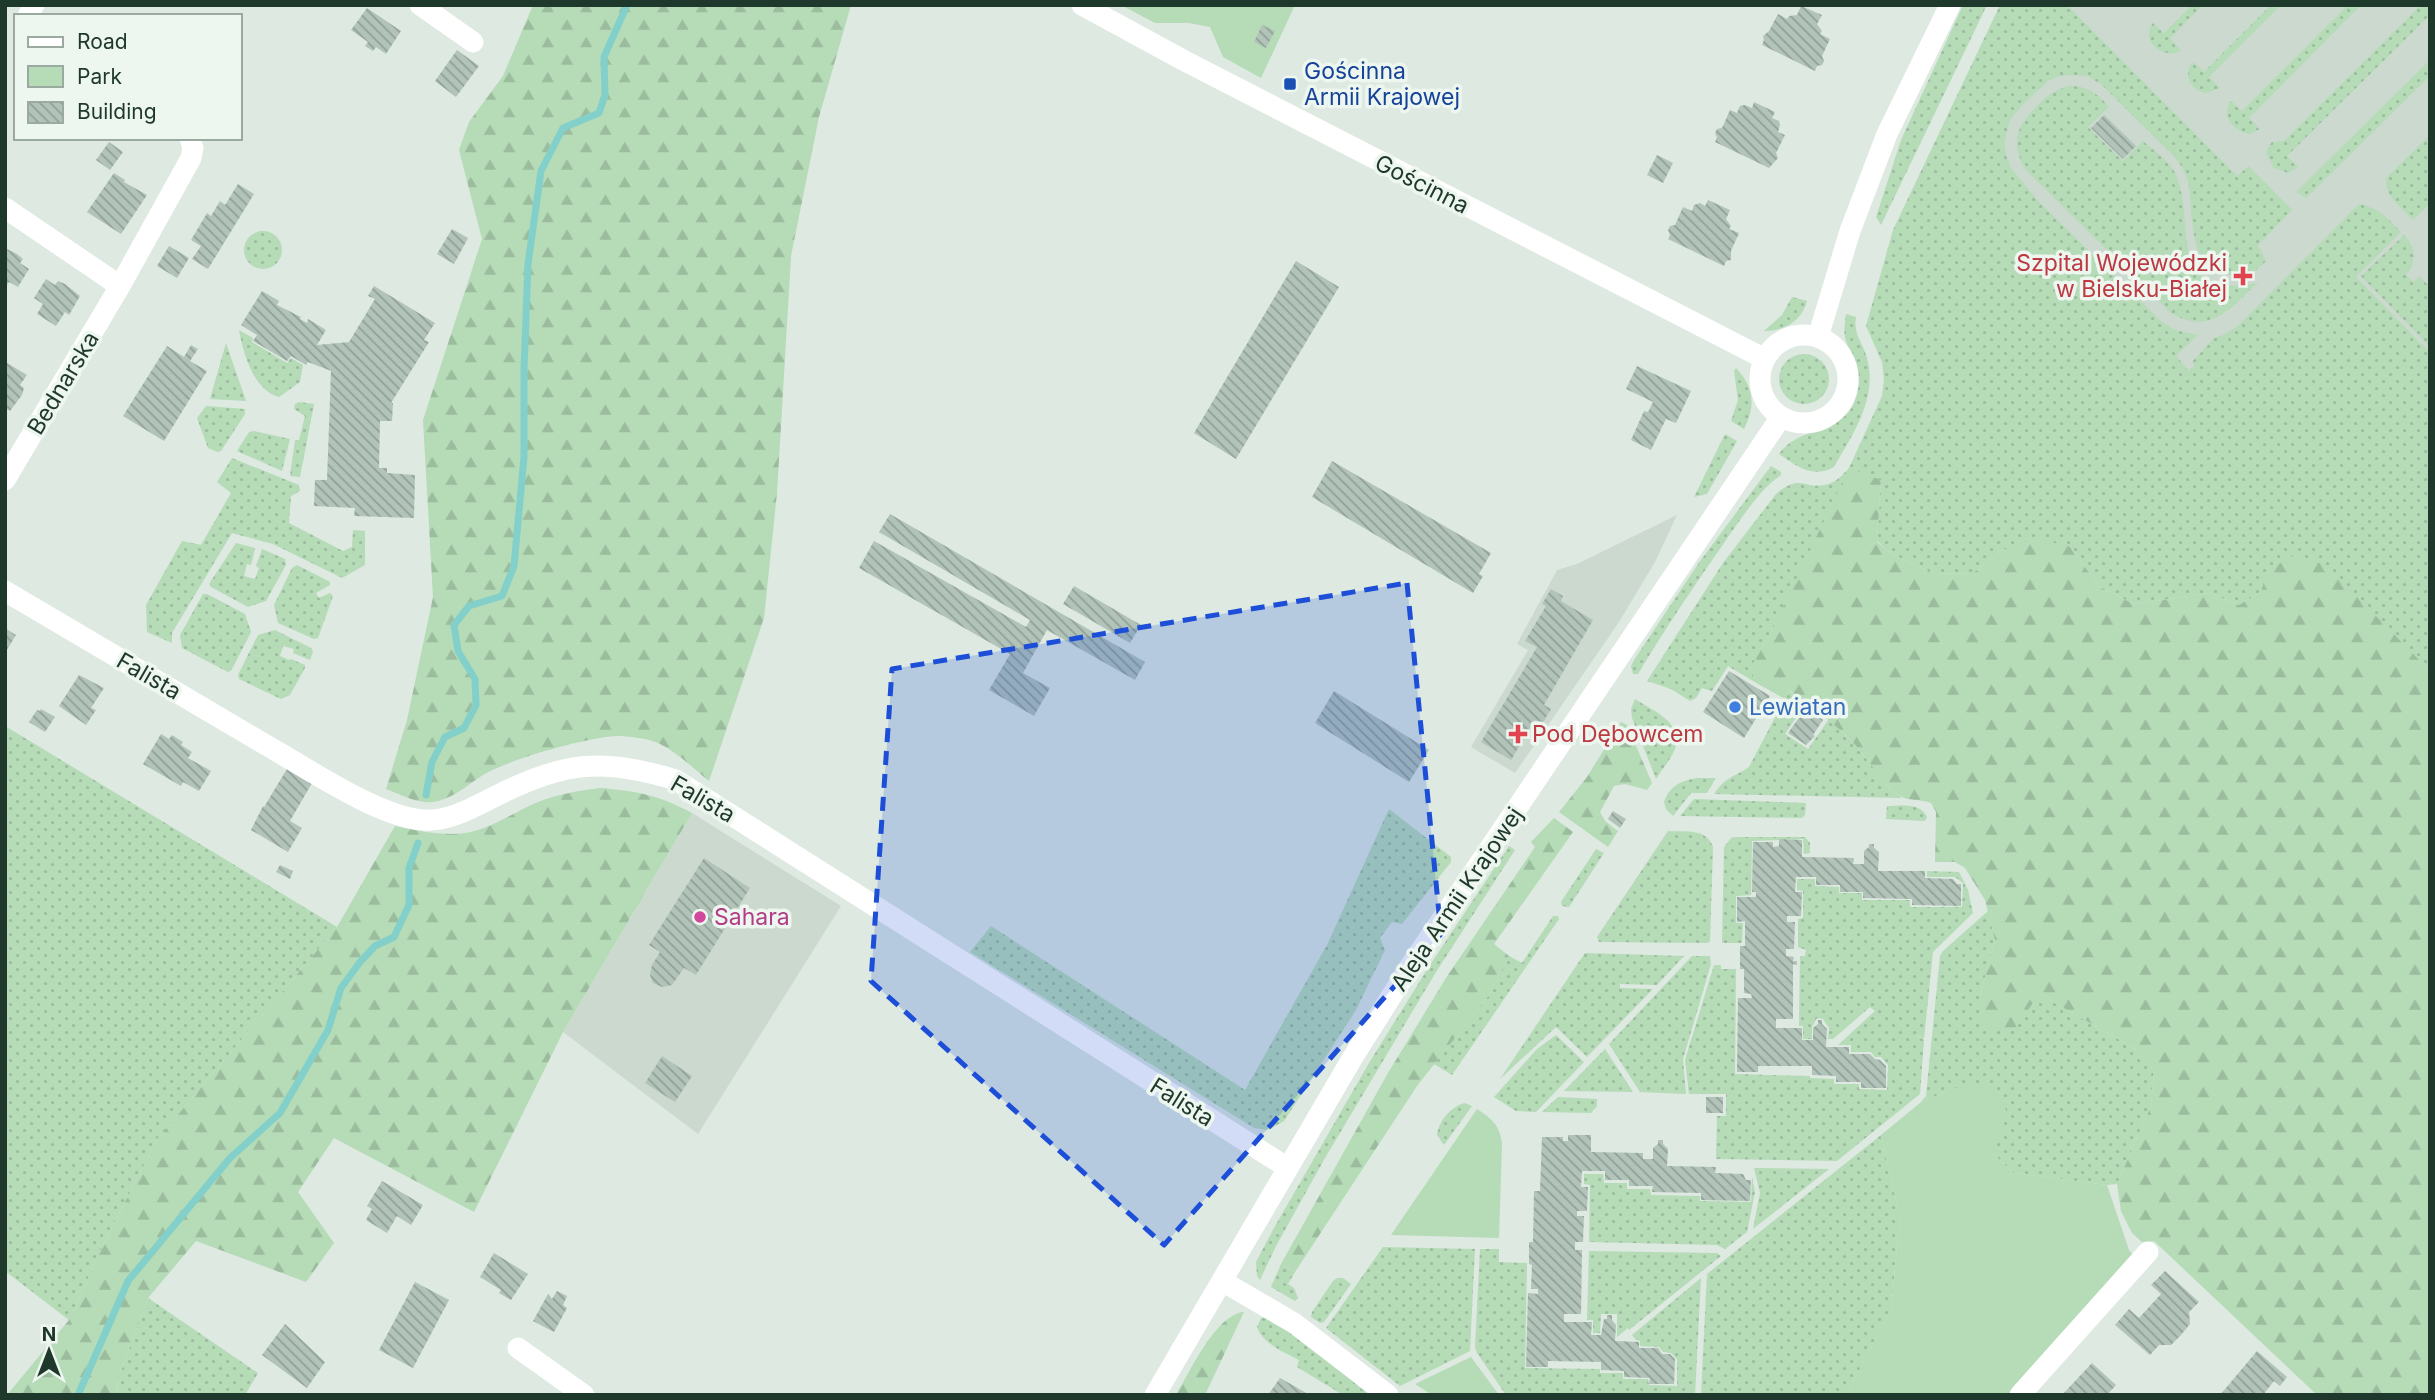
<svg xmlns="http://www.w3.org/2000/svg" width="2435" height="1400" font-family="Inter,sans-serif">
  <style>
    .built { fill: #cbd9cf }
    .grass { fill: url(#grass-dots) }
    .forest { fill: url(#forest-firs) }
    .green { fill: #b5dbb7 }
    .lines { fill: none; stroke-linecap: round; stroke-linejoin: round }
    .stream { stroke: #83d0cb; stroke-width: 7 }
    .building { fill: url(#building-back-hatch) }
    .minor { stroke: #fff; stroke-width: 21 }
    .tertiary { stroke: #fff; stroke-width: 21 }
    .marked { fill: #1d4ed8; fill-opacity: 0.2; stroke: #1d4ed8; stroke-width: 5; stroke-dasharray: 14 9; stroke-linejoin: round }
    .transit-dot { fill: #1a4fb4; stroke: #edf6ef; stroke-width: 2.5 }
    .health-dot { fill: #e0444e; stroke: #edf6ef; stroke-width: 2.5 }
    .shop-dot { fill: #3f7fe0; stroke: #edf6ef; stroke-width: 2.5 }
    .hotel-dot { fill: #d1479c; stroke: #edf6ef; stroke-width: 2.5 }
    .labels { text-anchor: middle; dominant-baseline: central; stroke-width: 7; stroke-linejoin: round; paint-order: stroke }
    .transit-label { font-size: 23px; fill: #164399; stroke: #edf6ef; text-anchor: start }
    .street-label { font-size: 23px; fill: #1f382c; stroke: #edf6ef }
    .health-label { font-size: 23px; fill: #be3a42; stroke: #edf6ef; text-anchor: end }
    .shop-label { font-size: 23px; fill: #366cbe; stroke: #edf6ef; text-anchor: start }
    .hotel-label { font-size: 23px; fill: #b23c85; stroke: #edf6ef; text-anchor: start }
  </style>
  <defs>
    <pattern id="grass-dots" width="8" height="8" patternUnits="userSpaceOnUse" patternTransform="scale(1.75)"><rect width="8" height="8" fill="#b5dbb7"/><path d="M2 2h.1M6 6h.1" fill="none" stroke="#9bbd9e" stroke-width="1.8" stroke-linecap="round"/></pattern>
    <pattern id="forest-firs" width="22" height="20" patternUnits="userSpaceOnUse" patternTransform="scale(1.75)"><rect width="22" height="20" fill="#b5dbb7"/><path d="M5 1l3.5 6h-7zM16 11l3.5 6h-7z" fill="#9bbd9e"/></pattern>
    <pattern id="building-back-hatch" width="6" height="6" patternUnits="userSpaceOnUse" patternTransform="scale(1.75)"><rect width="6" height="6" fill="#b2c4b9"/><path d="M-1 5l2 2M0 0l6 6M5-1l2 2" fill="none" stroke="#90a097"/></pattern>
  </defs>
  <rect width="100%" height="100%" fill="#dde9e1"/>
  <path class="built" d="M2041,5h389v615l-474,-434z
    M1677,515l-22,47 -36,60 -104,151 -44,-26 57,-97 -11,-6 40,-74 20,-6z
    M692,813l149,93 -143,228 -135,-102z"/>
  <path class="grass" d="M1963,5h24l-106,220 -5,-8 25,-77z
    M2000,5h67l170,171 12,-10 43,44 -34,35 8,16c-9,10 -19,15 -33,14 -48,-2 -38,-60 -45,-93 -2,-9 -7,-17 -12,-24l-75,-74 -14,-8 -14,-1 -14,1 -11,5 -25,23 -13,16 -6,23 2,12 5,13 28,34 123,120 13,8 23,5 -22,21 12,14 7,-4 -3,-4 22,-24 12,-4 13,-9 120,-121c19,3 29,15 42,28l-45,45 74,76v318l-21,-20 -148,-59 -22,13 -30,-12 -75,11 -34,-17 -30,-40 -67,3 -30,23 -39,1 -44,-21 -13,-12 4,-61 -108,148 -20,36v17l-25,-15 -16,25 -10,-3 -6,10 -6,3 -19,-12 -24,-8 76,-118 53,-69c24,-21 28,-5 49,-9 10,-2 18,-10 24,-17l33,-72 2,-17 -2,-17 -16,-36 27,-96z
    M2192,5h11l-33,33 11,12c-18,11 -41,-9 -28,-27l11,10z
    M2271,5h10l-72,72 11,11 -14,5c-15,-3 -24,-18 -13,-31l11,10z
    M2348,5h13l-112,113 11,11 -11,5c-16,-3 -29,-19 -18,-33l11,10z
    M2421,5h9v10l-143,141 11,11 -10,6 -14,-5 -7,-13v-6l5,-7 12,-1z
    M2430,60v16l-124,122 -10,-6z
    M2069,86c19,0 28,7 40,21l-21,20 35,34 20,-20c10,9 24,18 31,30 25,48 -14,130 83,112 -27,26 -47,53 -86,30l-146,-144c-16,-29 -7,-45 15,-66 9,-9 17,-14 29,-17z
    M2430,135v69l-17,16c-12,-13 -28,-23 -27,-42z
    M244 250a19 19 0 1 1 38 0a19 19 0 1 1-38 0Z
    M2404,235c12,12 13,27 2,40l7,7 7,-5 10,10v60l-69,-71z
    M1792,297l15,4c-5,20 -23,30 -43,30l18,-16z
    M1846,314l10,3c-3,17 7,26 11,41 11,40 -14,76 -33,109 -22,12 -37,-1 -55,-13 25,-34 75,-14 80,-72 1,-17 -8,-26 -13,-41 -3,-9 -1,-18 0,-27z
    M239,330l14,8 -1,4 35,21 4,-5 12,7 -3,17 -21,15c-25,-6 -36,-44 -40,-67z
    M226,343l20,58 -36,-2z
    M1779 379a25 25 0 1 1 50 0a25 25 0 1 1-50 0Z
    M1736,368c18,19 20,38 8,61l-13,-8 7,-21 -4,-29z
    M299,402l15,2 -14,73 -10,-1 5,-36h4l6,-24 -11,-7 1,-5z
    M206,406l39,3v5l-24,37 -3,1 -10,-4 -11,-30z
    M254,431l36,8 -8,32 -45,-20 12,-19z
    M1725,434l12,7 -30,53 -13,3z
    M232,458l67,27 1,6 -9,5 -2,27 54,28 9,-4 1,-17 12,1v34l-23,13 -69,-34 -41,-11 -60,100v10l-25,-11 -1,-27 36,-64 19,4 30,-52 -14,-11z
    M1771,466l10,6v3c-22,15 -37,40 -53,62 -31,45 -62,90 -90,137h-5l-2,-8 3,-6 64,-96z
    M236,543l19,5 -4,17 -4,-1 -3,12 11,3 4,-11 -3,-2 6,-17 23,10 1,6 -20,36 -18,6 -37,-20 -2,-3z
    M297,565l33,17v3l-14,8 3,5 11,-5 3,3 -15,42 -4,1 -36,-16 -4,-18 18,-37z
    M203,594h4l38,20 6,18 -20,39 -3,1 -46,-24 -2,-13z
    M275,630l36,18 2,4 -3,8 -17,-7 1,-4 -11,-3 -3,10 9,4 2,-1 14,6v3l-15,27 -9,4 -42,-20 -1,-4 20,-40z
    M1789,691l17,12 -21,31 23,15 21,-30 29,29 31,40 13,10 -188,-4c13,-19 18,-15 35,-27z
    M1635,699c15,10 48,23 41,47 -3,11 -14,23 -20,33l-24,-61 -1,-9z
    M5,726l332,201 -179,211 -52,101 -37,81 -64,-49z
    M1697,778h19l-9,15h-16l-18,23 -7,-7 -2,-7c6,-17 17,-21 33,-24z
    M1694,799l112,4 -1,12 -3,3 -122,-2z
    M1887,806c14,0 33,-4 40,11l-2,4 -39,-2z
    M1389,809l62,48v5l-49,62 -10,-2 -12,16 5,12 -29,60 -72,111 -16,9 -14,-2 -284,-176 21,-26 254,164 82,-145z
    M1668,831c17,1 39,-3 45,16l-3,94 -2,2 -109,-1 -2,-5z
    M1737,837h68l5,6v10l-6,1 -1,-15 -51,2 -1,54 -15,1v27h7l-1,20h-20l2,-96 7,-9z
    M1509,846l6,4 -79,122 -111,186 -49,88 -16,34 -3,-4 -1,-14 18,-34 95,-165 59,-95z
    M1596,849l8,4 -35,54 -7,-1 -1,-4z
    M1927,871l32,1 9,18 5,23 -40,39 -9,87 -10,-5 10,6 -4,54 -83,67 -121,-2 1,-43h9v-22h-37l-4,-34 29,-95h7v4h15l-1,105 75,2v2l24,1v5h25v5l28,1 1,-25 -7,-8h-6l-4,-5h-20v-7h-13l37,-34 -5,-4 -37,32h-5l1,-11 -6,-9 -6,-1 -5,9v12h-9v-13h-4l1,-70h5l1,-6 -8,-3v-28l5,-1v-27l-6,-1v-11h18v7l24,1v6h23v7h48v7h52l1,-24 -8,-6h-28z
    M1988,911l7,29 -15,56 47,12 12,-14 95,54 20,22 -3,36 -34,78 -10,1 -93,-12 -22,-20 15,-41 -53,-24 -34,15 6,-7 14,-140 3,-5z
    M1553,916h5l1,3 -107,156 -18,-11 55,-69 20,-39 13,7z
    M1585,953l99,3 -27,29 -37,-1v4l33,1 -66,68 -31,-30 -56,52z
    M1692,956h18l1,8 -28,95 3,35 -46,-2 -31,-48z
    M1556,1035l28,27 -48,50 -20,-1 -22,-14 43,-48z
    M1605,1049l28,43 -69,-1z
    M1558,1097l39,2v7l-6,7 -49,-1z
    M1464,1103l8,3 -28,39 -7,-10c2,-14 12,-27 27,-32z
    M1881,1135l19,82 -9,93 -45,85h-145l6,-121z
    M1754,1168l75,1 -76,60 7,-36z
    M1584,1174h19l1,9h23v6h23l1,6 49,1v5l51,1 1,-25 3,15 -8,40 -22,17 -8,-4 -128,-3 1,-57 -6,-1z
    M1383,1247l92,2 -5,102 -70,35 -74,-58z
    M1480,1249h19v13l28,1 -2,105 75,1v4h23v6h25l1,6 28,1v-27l-6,-6 -8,-1 -4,-5 -19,-1v-5l-4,-1 -4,-5 69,-57 -6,117h-189l-29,-42 -2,-6z
    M1589,1251l128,2 4,3 -92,74 -1,-2 -11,9v-23h-16l-1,19h-7v-13h-6z
    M1281,1264l14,8 -7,12 6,4 4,10 -3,3 -24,-14z
    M1337,1278h6l8,6 -27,38 -4,1 -9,-6 1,-5 21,-31z
    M148,1298l110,75 -13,22h-128l1,-16z
    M1267,1317l23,12 79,66h-26l-46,-28 2,-7c-14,-7 -37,-17 -42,-33l4,-9z"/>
  <path class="forest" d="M533,5h318l-32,112 -28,139 -14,237 -13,125 -55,163c-16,-13 -32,-29 -51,-38 -12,-5 -29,-7 -42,-7 -32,2 -106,23 -133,39 -16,10 -31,25 -51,27 -15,2 -32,-8 -46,-13l21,-69 26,-123 -10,-177 59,-181 -23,-89 10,-28 34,-46z
    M1849,468l32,12 -4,62 13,11 44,21 39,-1 30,-23 33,-12 34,9 30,40 34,17 75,-11 30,12 22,-13 6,-21 27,-16 32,10 104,106v724h-113l-163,-154 -12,1 -10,-9 -11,-22 -4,-27 34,-78 3,-36 -20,-22 -95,-54 -25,36 -30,-4 -4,-30 15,-56 -10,-40 -20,-32 -10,-6h-20l1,-50 -5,-9c-10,-4 -23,-2 -31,-7 -19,-11 -29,-34 -43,-49 -20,-22 -43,-39 -67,-56l-5,8 -32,-18v-17l20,-36z
    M1621,722l6,3 25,58 -5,7 -22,-6 -11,2 -14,26 5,9 13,10 -10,16 -49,-35 28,-35z
    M600,788c36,3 59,7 92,25l-129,219 -89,180 -140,-74 -36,54 36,51 -28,39 -110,-41 -48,57 -30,81 -1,16h-110l62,-75 37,-81 52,-101 179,-211 58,-101c24,5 46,10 71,7 23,-4 44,-18 65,-28 22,-10 45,-14 69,-17z
    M1554,818l19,14 -79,112 15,12 -20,39 -72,91 -122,186 -14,-8 107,-191 58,-95 89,-131 -4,-5z
    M1244,1312l-39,83h-29c14,-23 40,-81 68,-83z"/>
  <path class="green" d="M1121,5h174l-34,73 -38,-21 -13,-30 -21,-4h-34z
    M1992,1083l15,29 -14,42 21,19 93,12 22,65 5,6 -124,139h-164l45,-85 9,-93 -19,-82 39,-32 34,-15z
    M1477,1109c15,10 22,15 25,34l-3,95 -108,-3z
    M1471,1357l28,38h-67l-17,-11z"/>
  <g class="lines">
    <path class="stream" d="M426,795l6,-33 13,-25 19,-9 12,-23 -1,-26 -17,-28 -4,-26 15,-19 33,-10 12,-30 10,-109v-87l4,-106 13,-93 22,-43 36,-15 6,-18 -1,-38 23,-52
      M78,1395l50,-114 102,-123 50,-45 48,-83 13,-42 19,-26 15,-16 19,-9 15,-32v-37l9,-25"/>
  </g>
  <path class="building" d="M1801,6l21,9 -5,9 5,7 -2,3 10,5 -8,17 2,5 -2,4 -5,1 -2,5 -53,-26 2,-5 -1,-4 6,-5 9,-17 9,5 2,-3 8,-1z
    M367,8l34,23 -15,23 -10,-7 -3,4 -8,-5 3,-4 -17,-12z
    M1262,25l13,6 -9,17 -12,-6z
    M457,50l22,16 -23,31 -21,-16z
    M1754,102l21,10 -3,6 7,3 1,4 -2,7 7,3 -9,18 2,5 -9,10 -54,-26 2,-5 -2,-4 2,-4 5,-1 8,-18 7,3 3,-7 5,-1 7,3z
    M2104,115l32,31 -13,13 -32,-31z
    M109,142l14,10 -13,18 -14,-10z
    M1657,155l16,8 -10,20 -16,-8z
    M114,173l11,7 -1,2 23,13 -26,39 -34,-22z
    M238,184l16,10 -46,75 -16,-10 9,-13 -10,-6 16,-27 4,3 9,-15 5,4z
    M1708,200l22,10 -4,9 5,7 -2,3 10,4 -8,18v9l-5,1 -2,5 -56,-27 2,-4 -2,-5 2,-4 5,-1 8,-18 9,4 2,-6 6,-2 5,3z
    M452,229l16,9 -14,26 -17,-10z
    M169,246l20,12 -12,20 -20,-12z
    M5,248l12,6 6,5 -3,4 9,6 -11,18 -9,-5 -4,5z
    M1296,261l43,26 -103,172 -42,-26z
    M46,279l9,6 3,-4 7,3 15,12 -11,19 -4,-3 -9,14 -19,-12 6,-10 -9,-6z
    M374,286l61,37 -11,17 5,2 -38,61h2l-1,18h-12l-1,47h8v5l28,2 -1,43 -60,-2 1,-8 -41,-2 1,-26h12l4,-109 -23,-9 -2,3 -15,-9 -4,5 -34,-20 4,-6 -16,-10 21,-34 17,10 -2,4 24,12 -1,2 7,4 1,-4 18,11 -9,15 32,-3 26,-43 -7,-3z
    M191,345l7,4 -8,12 17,10 -43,70 -41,-25 44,-70 17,11z
    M7,363l20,12 -7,10 4,3 -2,7 -12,16 -5,-3v-41z
    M1637,366l54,25 -15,32 -10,-4 -15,31 -20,-10 13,-29 4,1 5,-10 -27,-13z
    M1332,461l159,92 -12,21 4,2 -10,17 -161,-96z
    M890,514l255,148 -10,18 -88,-50 -24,43 27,15 -16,28 -45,-26 21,-36 -151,-86 15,-27 152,86 4,-7 -151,-88z
    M1074,586l67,39 -11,18 -67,-39z
    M1551,589l12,7 -2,5 32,19 -49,85 7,4 -9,15 -7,-4 -24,40 -30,-18 56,-95 -12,-6 21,-35 -4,-2z
    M5,628l11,7 -11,18z
    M1729,671l41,25 -26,42 -41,-26z
    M79,675l25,13 -13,20 5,2 -10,15 -27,-19z
    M1334,691l95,59 -20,32 -94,-59z
    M1806,708l17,12 -10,15 2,1 -9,9 -18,-12z
    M41,709l14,8 -10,15 -16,-10 8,-12 3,1z
    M161,734l8,5 3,-4 11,7 -2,3 11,7 -4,6 23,13 -12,20 -16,-9 -2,4 -38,-22z
    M287,769l25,14 -22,38 12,7 -14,24 -37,-22 12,-24 1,1z
    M1613,811l13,8 -6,9 -12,-9z
    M1779,839l23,1v17l52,1 -1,6h11v-13l5,-4v-3h5v4l5,4 -1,19h47v7l28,1 4,5h4v22l-49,-1v-6l-49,-1v-6h-23v-7h-24v-8h-20l-1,15h7l-1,24h-14v6h8l-1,27h-8v7l8,1 -1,4h4v4l-4,-1v55h-17v9h26v12h11v-12l5,-4v-4h4v4l5,5 -1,18h23v7h21l5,5 5,1 6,6v22h-25v-6h-25v-6l-24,-1v-9h-54v6h-21l1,-74h14l-1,-4 -7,-1v-24h-4v-23h5v-25l-8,1v-25h19v-5h-4l1,-50h20v5l6,-1z
    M704,858l46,30 -54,87 -12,-7 -12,17 -10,2 -9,-4 -3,-8 2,-10 8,-13 -11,-7z
    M280,865l13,6 -3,8 -14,-7z
    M662,1056l30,20 -17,26 -30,-19z
    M1706,1097h17v16h-17z
    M1568,1135h23v17l52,1v6h10v-11l5,-4v-4h5v4l5,5 -1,17 49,1 -1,6 28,1 3,6h5l-1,21 -49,-1v-7l-49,-1 1,-6h-24v-6h-24v-9h-23l-1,16h7l-1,24h-10v5h7l-1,26h-8v8h7l-1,64h-17v8h28l-1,13h10l3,-16h3v-4h5v5l4,5 -1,16 24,1v6h19l4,6h8l5,5 -1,25h-25l1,-6 -26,-1v-6l-23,-1v-8l-53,-1v6h-22l2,-74 10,1v-5h-7l1,-24 -3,-1v-22h4l1,-51h6l2,-54h21v4h5z
    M382,1181l41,24 -12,20 -14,-9 -10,17 -21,-13 6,-11 -5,-3z
    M494,1253l34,21 -17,26 -12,-7 2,-3 -21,-13z
    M2165,1271l34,31 -10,10 1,12 -9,11 -10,10h-12l-9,10 -35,-30 14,-16 10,9 22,-24 -10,-9z
    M415,1282l34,18 -36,68 -34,-18z
    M557,1291l10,5 -4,9 4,3 -13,24 -21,-11 15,-27 4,5z
    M285,1324l40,38 -18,26 -45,-33z
    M2257,1351l30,26 -7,9 -6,-5 -11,14h-43z
    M2092,1363l24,22 -9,10h-45z
    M1280,1378l30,17h-42z"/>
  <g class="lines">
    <path class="minor" d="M420,5l53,37
      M28,16l6,-11
      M5,208l115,78 -115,194
      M120,286l71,-128 2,-10 -3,-10
      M5,591c87,52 174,103 261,154 41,23 112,72 157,75 27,2 52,-14 75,-25 67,-34 106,-37 178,-15l612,388
      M1222,1281l72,42 94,72
      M518,1348l66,47
      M2020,1395l128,-143"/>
    <path class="tertiary" d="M1082,5l101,55 582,299
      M1760 379a44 44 0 1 1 88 0a44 44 0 1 1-88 0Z
      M1818,337l32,-106 37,-97 63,-129
      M1155,1395l198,-338 56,-89 372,-551"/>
  </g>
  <path class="marked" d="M1407,583l34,351 -277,311 -293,-264 21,-312z"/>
  <rect class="transit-dot" x="1283" y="77" width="14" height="14" rx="3.5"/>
  <g class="health-dot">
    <path d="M2239.5 265.5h7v7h7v7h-7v7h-7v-7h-7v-7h7z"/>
    <path d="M1514.5 723.5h7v7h7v7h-7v7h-7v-7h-7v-7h7z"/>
  </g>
  <circle class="shop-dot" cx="1735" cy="707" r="7"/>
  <circle class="hotel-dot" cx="700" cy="917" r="7"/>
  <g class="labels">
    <g class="transit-label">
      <text x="1304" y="71">Gościnna<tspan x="1304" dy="26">Armii Krajowej</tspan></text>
    </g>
    <g class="street-label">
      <text transform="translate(1422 184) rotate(27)">Gościnna</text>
      <text transform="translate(63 383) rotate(-59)">Bednarska</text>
      <text transform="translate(149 676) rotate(30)">Falista</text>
      <text transform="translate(703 799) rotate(30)">Falista</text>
      <text transform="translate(1457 899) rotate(-56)">Aleja Armii Krajowej</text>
      <text transform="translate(1182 1102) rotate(32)">Falista</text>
    </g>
    <g class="health-label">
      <text x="2227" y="263">Szpital Wojewódzki<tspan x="2227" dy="26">w Bielsku-Białej</tspan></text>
      <text x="1532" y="734" text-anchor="start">Pod Dębowcem</text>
    </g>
    <g class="shop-label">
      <text x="1749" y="707">Lewiatan</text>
    </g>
    <g class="hotel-label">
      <text x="714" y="917">Sahara</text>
    </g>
  </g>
  <rect width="2435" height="1400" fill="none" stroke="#1f382c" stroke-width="14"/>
  <rect x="14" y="14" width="228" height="126" fill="#edf6ef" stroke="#9baaa1" stroke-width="2"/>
  <rect x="28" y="37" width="35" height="10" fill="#ffffff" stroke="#9baaa1" stroke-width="2"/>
  <text x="77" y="49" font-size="21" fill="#1f382c">Road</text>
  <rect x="28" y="66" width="35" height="21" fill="#b5dbb7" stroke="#9baaa1" stroke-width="2"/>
  <text x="77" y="84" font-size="21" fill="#1f382c">Park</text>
  <rect x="28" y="102" width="35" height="21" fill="url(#building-back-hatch)" stroke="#9baaa1" stroke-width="2"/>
  <text x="77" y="119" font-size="21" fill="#1f382c">Building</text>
  <g transform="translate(49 1351)" stroke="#edf6ef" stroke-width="5" paint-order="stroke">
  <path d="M0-5L12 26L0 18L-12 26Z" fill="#1f382c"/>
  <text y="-10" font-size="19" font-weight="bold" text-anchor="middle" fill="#1f382c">N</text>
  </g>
</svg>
